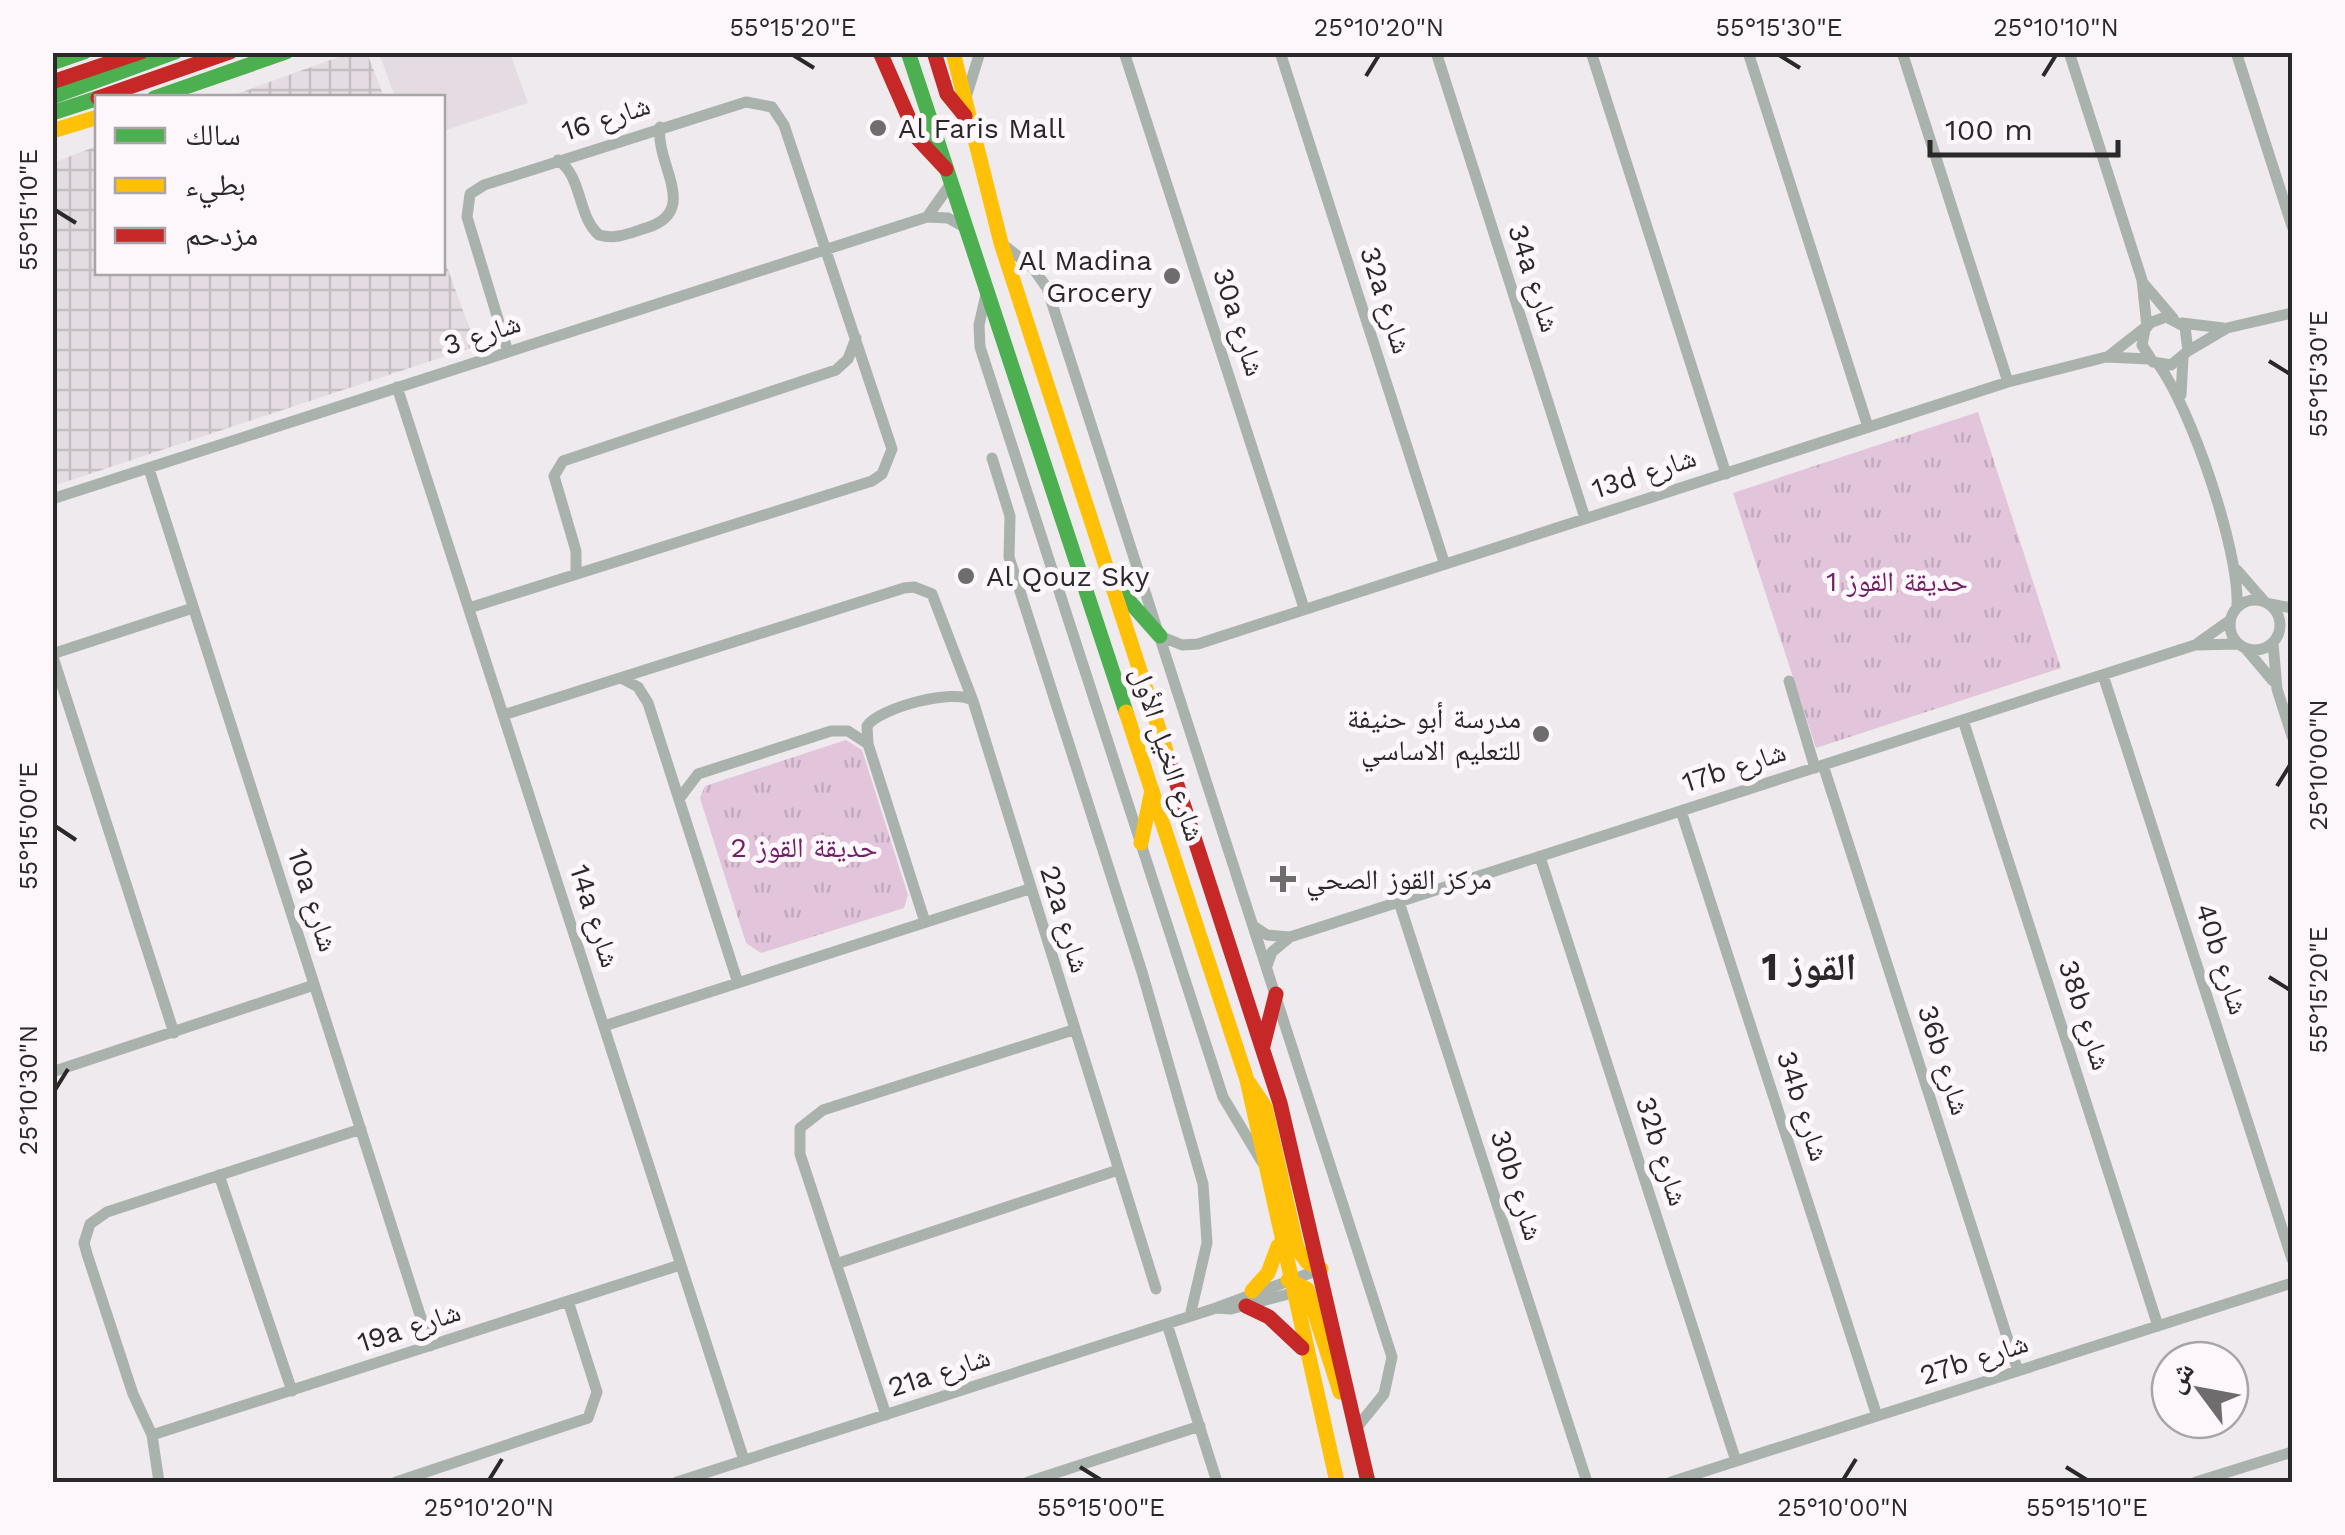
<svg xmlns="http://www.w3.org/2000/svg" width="2345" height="1535" font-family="'Work Sans','Noto Naskh Arabic',sans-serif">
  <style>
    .built { fill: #e4dce2 }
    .industrial { fill: url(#industrial-grid) }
    .park { fill: url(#park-tufts) }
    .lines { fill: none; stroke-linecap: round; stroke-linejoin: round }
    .street { stroke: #a9b2ac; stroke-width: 11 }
    .fast { stroke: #4caf50; stroke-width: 15 }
    .slow { stroke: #ffc107; stroke-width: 15 }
    .jam { stroke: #c62828; stroke-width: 15 }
    .ticks { fill: none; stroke: #2b282a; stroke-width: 4 }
    .poi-dot { fill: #6f6c6e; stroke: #fdf6fb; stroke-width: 4 }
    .labels { text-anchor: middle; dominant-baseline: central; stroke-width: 10; stroke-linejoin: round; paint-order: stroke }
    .street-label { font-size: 28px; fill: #2b282a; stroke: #fdf6fb }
    .poi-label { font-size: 28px; fill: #2b282a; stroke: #fdf6fb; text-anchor: start }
    .park-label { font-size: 28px; fill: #702065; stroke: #fdf6fb }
    .district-label { font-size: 38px; font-weight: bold; fill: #2b282a; stroke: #fdf6fb }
    .neatline { fill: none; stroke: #2b282a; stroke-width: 4 }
    .ticks-label { font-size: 25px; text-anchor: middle; fill: #2b282a }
  </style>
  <defs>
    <pattern id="industrial-grid" width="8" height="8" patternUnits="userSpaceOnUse" patternTransform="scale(2.5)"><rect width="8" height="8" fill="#e4dce2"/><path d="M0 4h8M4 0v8" fill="none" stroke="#c4bdc2"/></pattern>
    <pattern id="park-tufts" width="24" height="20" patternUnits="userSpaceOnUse" patternTransform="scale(2.5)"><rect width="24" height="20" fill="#e2c5db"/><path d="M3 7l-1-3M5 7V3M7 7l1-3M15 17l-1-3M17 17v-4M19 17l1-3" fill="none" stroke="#c2a9bc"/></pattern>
  </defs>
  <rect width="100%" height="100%" fill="#eeeaed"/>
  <path class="built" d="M379,53h131l18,50 -85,28 -1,-33 -47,-1z"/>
  <path class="industrial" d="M350,53h17l17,44h-156z
    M97,146l1,126h344l1,-16 33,90 -423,140v-323z"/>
  <path class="park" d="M1978,412l83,256 -245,80 -83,-255z
    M846,740l16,10 46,145 -4,13 -143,45 -15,-10 -46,-145 5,-12z"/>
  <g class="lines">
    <path class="street" d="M1124,52l180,556
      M1280,52l164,510
      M1436,52l149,466
      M1591,52l135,422
      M1748,52l120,375
      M1902,52l106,330
      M2069,52l73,228 5,47
      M2236,52l56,174
      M966,97l14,-45
      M558,160c25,17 19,56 41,75 17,5 31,-2 47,-7 55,-17 9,-63 14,-101
      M927,217l25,-35
      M1001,243l32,25 14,20 345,1069 -8,37 -30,37
      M2144,284l29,34
      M987,290l-8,35 1,22 243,750 39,65
      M2182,323l41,5
      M2188,351l39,-23 65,-15
      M2110,355l42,-33 14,-5 19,10 3,24 -17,14 -18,-3 -11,-17 3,-15
      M2158,364c33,44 82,188 79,242
      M397,387l347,1073
      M2181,395l2,-37
      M992,458l18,58 -1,41 133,415 61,212 4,59 -17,73
      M149,469l281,877
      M52,499l875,-282 21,1 18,10
      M2237,570l27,31
      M576,574v-23l-22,-75 9,-15 273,-91 12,-11 8,-21
      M2230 625a25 25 0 1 1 50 0a25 25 0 1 1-50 0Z
      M2270,604l22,4
      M469,608l403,-127 10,-7 10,-25 -108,-324 -12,-18 -26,-5 -262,83 -14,9 -3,23 41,135
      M1160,636l22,9 16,-1 810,-262 98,-25 43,2
      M2198,643l31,-22
      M2273,643l4,46 15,47
      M2246,649l27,32
      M52,654l122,379
      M52,654l141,-46
      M2103,675l189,584
      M621,678l17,9 10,16 90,280
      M1789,681l26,87
      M503,715l401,-127 10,-1 18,7 41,107 183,588
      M1963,720l195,606
      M1823,765l195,606
      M679,799l19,-25 133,-43h17l20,13
      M1681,811l196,605
      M1540,857l196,604
      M1399,902l188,580
      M925,922l-57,-178 -1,-18c12,-18 89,-39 106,-25
      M1255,927l12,8 23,2
      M1267,966l5,-14 18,-15 905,-292 43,-1
      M604,1026l425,-137
      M52,1072l262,-87
      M219,1175l73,216
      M836,1264l282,-94
      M1216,1308l15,1 69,-18
      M1167,1324l50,158
      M886,1415l-86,-261v-26l23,-18 250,-80
      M152,1435l528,-170
      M159,1482l-7,-47 -19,-41 -46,-140 -3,-11 6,-19 17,-12 254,-83
      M396,1482l192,-64 9,-26 -29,-91
      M677,1482l539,-174 105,-39
      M1028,1482l172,-56
      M1671,1482l621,-199
      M2196,1482l96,-30"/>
    <path class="fast" d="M908,52l218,660
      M52,63l32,-11
      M52,97l123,-45
      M154,98l132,-46
      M52,113l46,-15
      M1113,583l47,53"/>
    <path class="slow" d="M953,52l48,191 167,514
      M52,131l46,-14
      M1126,712l121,368 90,402
      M1141,843l11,-53
      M1249,1083l16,24 32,141 10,14 14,7
      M1288,1280l19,9 33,103
      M1252,1291l16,-18 10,-27"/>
    <path class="jam" d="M880,52l38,87 28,30
      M934,52l13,42 18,22
      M52,82l89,-30
      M98,98l132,-46
      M1168,757l112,346 88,379
      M1263,1046l13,-52
      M1246,1306l23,11 33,31"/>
  </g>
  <path class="ticks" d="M793,55l21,13M1779,55l21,13M1366,76l13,-21M2043,76l13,-21M55,210l21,13M2269,361l21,13M2277,786l13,-21M55,826l21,14M2269,977l21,13M55,1090l13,-21M1080,1467l21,13M2066,1467l21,13M489,1480l13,-21M1843,1480l13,-21"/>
  <g class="poi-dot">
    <circle cx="878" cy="128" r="10"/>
    <circle cx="1172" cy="276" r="10"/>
    <circle cx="966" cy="576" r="10"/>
    <circle cx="1541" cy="734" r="10"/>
    <path d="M1278 864h10v10h10v10h-10v10h-10v-10h-10v-10h10z"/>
  </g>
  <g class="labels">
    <g class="street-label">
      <text transform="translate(606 118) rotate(-18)">شارع 16</text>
      <text transform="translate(1534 278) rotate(72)">34a شارع</text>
      <text transform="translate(1386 300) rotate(72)">32a شارع</text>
      <text transform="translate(1239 322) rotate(72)">30a شارع</text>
      <text transform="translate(482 334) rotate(-18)">شارع 3</text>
      <text transform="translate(1644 473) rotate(-18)">13d شارع</text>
      <text transform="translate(1168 754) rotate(72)">شارع الخيل الأول</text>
      <text transform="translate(1734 767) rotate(-18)">17b شارع</text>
      <text transform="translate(313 900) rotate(72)">10a شارع</text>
      <text transform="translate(595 916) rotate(72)">14a شارع</text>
      <text transform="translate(1065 919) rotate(73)">22a شارع</text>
      <text transform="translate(2222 959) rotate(72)">40b شارع</text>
      <text transform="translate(2085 1015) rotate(72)">38b شارع</text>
      <text transform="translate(1944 1060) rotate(72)">36b شارع</text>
      <text transform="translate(1803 1106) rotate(72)">34b شارع</text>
      <text transform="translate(1662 1151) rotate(72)">32b شارع</text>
      <text transform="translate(1517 1185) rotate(72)">30b شارع</text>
      <text transform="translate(409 1327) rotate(-18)">19a شارع</text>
      <text transform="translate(1974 1359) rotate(-18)">27b شارع</text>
      <text transform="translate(939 1372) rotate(-18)">21a شارع</text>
    </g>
    <g class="poi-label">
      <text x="898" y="128">Al Faris Mall</text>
      <text x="1152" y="260" text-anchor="end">Al Madina<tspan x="1152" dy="32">Grocery</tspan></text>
      <text x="986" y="576">Al Qouz Sky</text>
      <text x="1521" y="718" text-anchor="end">مدرسة أبو حنيفة<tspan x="1521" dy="32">للتعليم الاساسي</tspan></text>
      <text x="1306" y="879">مركز القوز الصحي</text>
    </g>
    <g class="park-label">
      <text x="1897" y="581">حديقة القوز 1</text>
      <text x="804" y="847">حديقة القوز 2</text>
    </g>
    <g class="district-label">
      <text x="1809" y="967">القوز 1</text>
    </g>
  </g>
  <rect width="2345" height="1535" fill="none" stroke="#fdf6fb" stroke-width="110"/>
  <rect x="95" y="95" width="350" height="180" fill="#fdf6fb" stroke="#a9a4a7" stroke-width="2.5"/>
  <rect x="115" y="128" width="50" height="15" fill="#4caf50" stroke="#a9a4a7" stroke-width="2.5"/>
  <text x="185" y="145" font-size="30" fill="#2b282a">سالك</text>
  <rect x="115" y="178" width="50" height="15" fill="#ffc107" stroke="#a9a4a7" stroke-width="2.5"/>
  <text x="185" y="195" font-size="30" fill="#2b282a">بطيء</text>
  <rect x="115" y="228" width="50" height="15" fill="#c62828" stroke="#a9a4a7" stroke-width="2.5"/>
  <text x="185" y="245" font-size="30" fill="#2b282a">مزدحم</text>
  <g transform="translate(2200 1390) rotate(302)"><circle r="48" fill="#fdf6fb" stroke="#a9a4a7" stroke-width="2.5"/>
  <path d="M0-8L18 38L0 25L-18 38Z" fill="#6f6c6e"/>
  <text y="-15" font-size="28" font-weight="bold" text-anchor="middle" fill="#2b282a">ش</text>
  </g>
  <path d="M1930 140v15h188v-15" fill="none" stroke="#2b282a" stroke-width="5"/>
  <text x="1945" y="140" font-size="30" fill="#2b282a" stroke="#fdf6fb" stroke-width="8" paint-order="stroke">100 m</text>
  <rect x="55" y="55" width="2235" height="1425" class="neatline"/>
  <g class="ticks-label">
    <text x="793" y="36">55°15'20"E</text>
    <text x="1379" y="36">25°10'20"N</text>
    <text x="1779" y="36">55°15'30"E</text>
    <text x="2056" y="36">25°10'10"N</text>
    <text transform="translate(28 210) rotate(-90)" y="9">55°15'10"E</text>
    <text transform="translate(2318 374) rotate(-90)" y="9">55°15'30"E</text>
    <text transform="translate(2318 765) rotate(-90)" y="9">25°10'00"N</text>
    <text transform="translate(28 826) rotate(-90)" y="9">55°15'00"E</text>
    <text transform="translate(2318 990) rotate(-90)" y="9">55°15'20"E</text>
    <text transform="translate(28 1090) rotate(-90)" y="9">25°10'30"N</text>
    <text x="489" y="1516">25°10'20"N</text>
    <text x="1101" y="1516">55°15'00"E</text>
    <text x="1843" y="1516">25°10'00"N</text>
    <text x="2087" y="1516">55°15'10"E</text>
  </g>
</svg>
